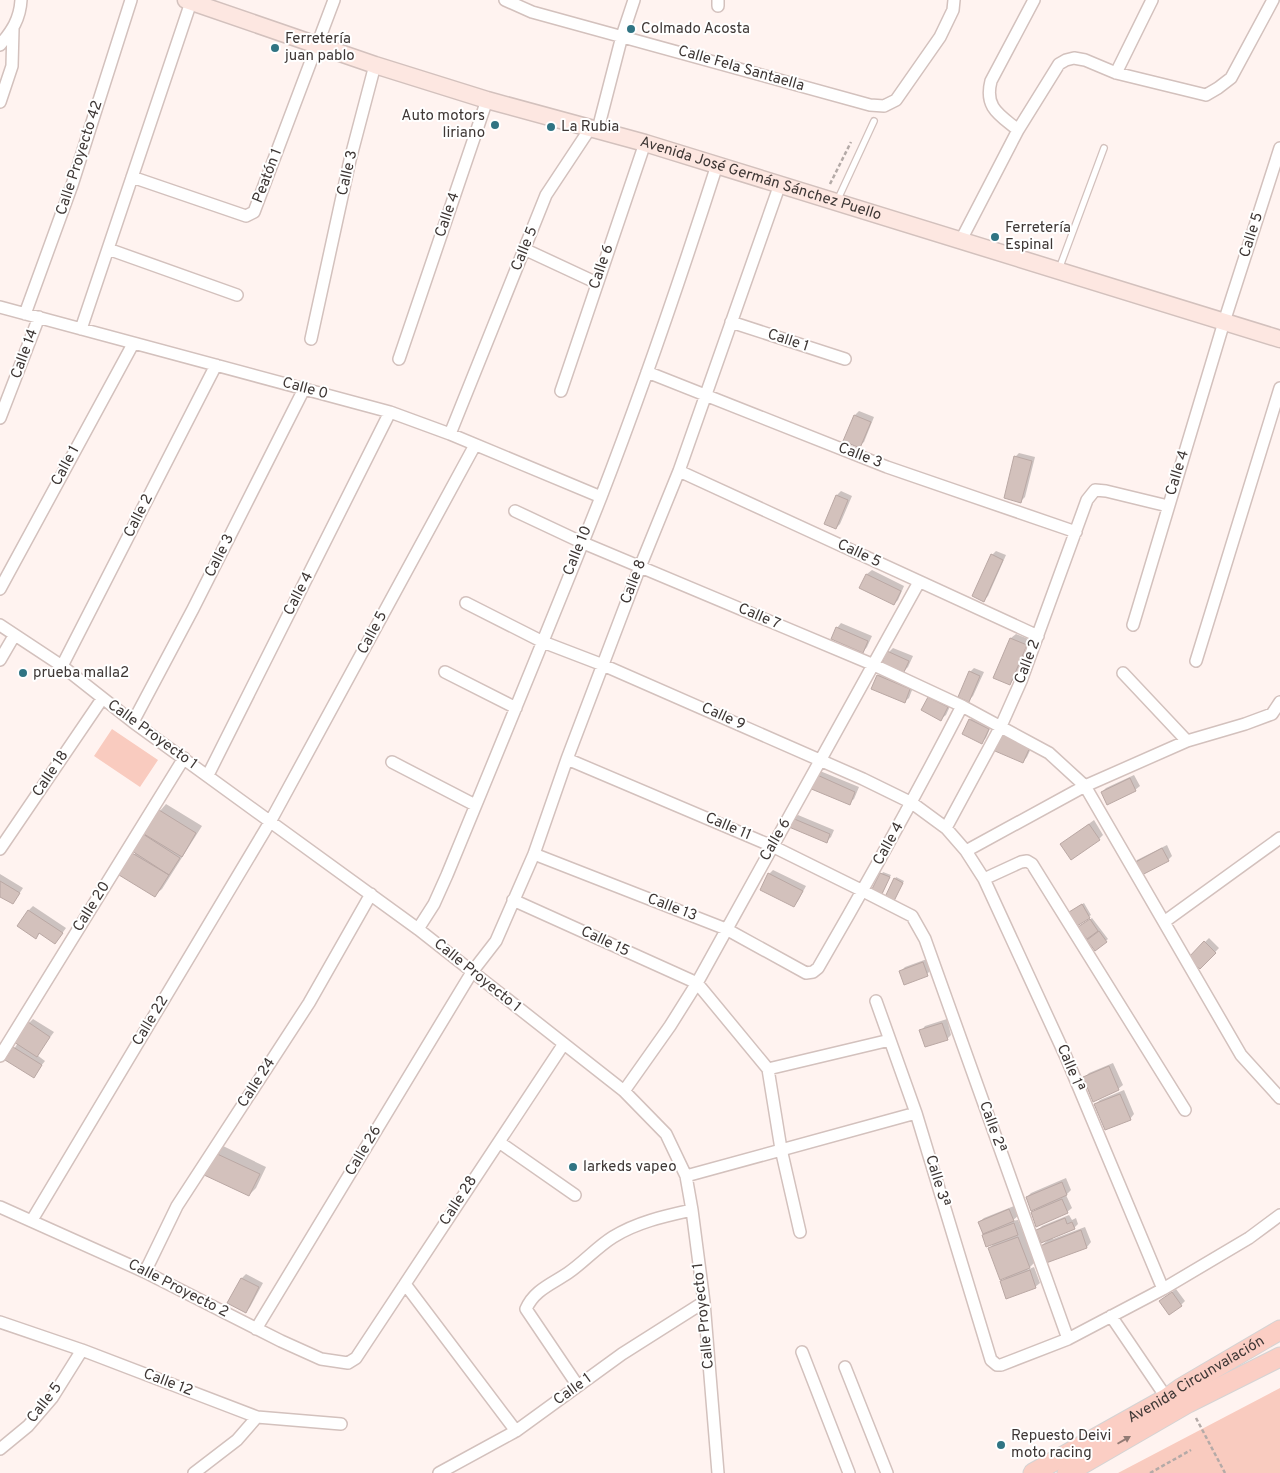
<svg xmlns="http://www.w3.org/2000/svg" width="1280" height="1473" font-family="Overpass,sans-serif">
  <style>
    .green { fill: #f9cbbf }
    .shadow { fill: #0003 }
    .building { fill: #d3c1bc; stroke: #baa8a4 }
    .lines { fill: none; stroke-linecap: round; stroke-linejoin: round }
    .lane-casing { stroke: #d3c1bd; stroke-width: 8 }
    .street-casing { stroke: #d3c1bd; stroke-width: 14 }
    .secondary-casing { stroke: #d3c1bd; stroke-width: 19 }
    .primary-casing { stroke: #d5d3d3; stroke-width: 21 }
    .path { stroke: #b4aaa7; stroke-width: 2.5; stroke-dasharray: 4 2.5; stroke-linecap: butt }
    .lane { stroke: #fff; stroke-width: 5.5 }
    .street { stroke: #fff; stroke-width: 11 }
    .secondary { stroke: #fde7e1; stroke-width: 16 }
    .primary { stroke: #fbcec4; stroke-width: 19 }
    .oneway { fill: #937b75 }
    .poi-dot { fill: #307483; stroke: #fff; stroke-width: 2 }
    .labels { text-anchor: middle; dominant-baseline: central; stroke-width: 4; stroke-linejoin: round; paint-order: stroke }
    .poi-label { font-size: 15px; fill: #3e3735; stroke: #fff; text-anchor: start }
    .street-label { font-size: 15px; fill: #3e3735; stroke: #fff }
  </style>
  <rect width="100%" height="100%" fill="#fff3f0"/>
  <path class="green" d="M112,729l46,31 -18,27 -46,-31z
    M1280,1388v85h-162z"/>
  <path class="shadow" d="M859,411l15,6 -10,25 -5,4 -14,-6 10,-25z
    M1019,453l16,4 -10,40 -4,4 -6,-44z
    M841,491l11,5 -12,28 -4,4 1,-33z
    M996,551l10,4 -18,41 -4,4 8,-45z
    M872,570l32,16 -6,14 -4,4 -33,-17 6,-13z
    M841,623l31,13 -5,11 -4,5 -26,-24z
    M1016,634l15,6 -17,39 -4,5 -15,-7 16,-39z
    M893,648l20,8 -5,11 -4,4 -15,-19z
    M974,668l10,4 -11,24 -4,4 1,-28z
    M882,671l32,14 -5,13 -5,4 -26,-26z
    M933,693l19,9 -6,13 -5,4 -18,-9 6,-13z
    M975,715l17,9 -6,14 -4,4 -12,-22z
    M1008,731l26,11 -7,15 -4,5 -20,-26z
    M820,771l39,16 -5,12 -5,4 -38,-16z
    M1134,775l6,11 -5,4 -33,2 4,-4z
    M166,804l36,22 -40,63 -7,6 -34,-21 15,-22 -2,-2 26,-39z
    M798,815l36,15 -3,7 -5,5 -32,-23z
    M1094,820l9,15 -4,4 -37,5z
    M1167,845l5,11 -4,4 -35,4 4,-4z
    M773,870l33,16 -8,15 -4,5 -25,-32z
    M883,872l8,3 -9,17 -8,-4z
    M0,874l23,14 -10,15 -13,-8z
    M896,877l8,4 -9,17v-19z
    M1084,903l7,12 -13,9 -5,-14z
    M33,906l33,22 -11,15 -15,-10 -4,4 -7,-27z
    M1092,918l16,21 -13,10 -15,-22z
    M1209,938l10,10 -19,20 -10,-11z
    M927,959l4,11 -4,4 -27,-2 5,-5z
    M33,1019l21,13 -17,23 8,6 -12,15 -26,-17 11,-16 11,-20z
    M947,1019l4,16 -4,4 -26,-8 4,-5z
    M1113,1063l10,22 -5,4 -34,-11 5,-5z
    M1124,1090l10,24 -4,5 -35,-14 5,-5z
    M221,1145l45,22 -10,21 -7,7 -45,-22z
    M1066,1178l5,12 -5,5 6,13 -5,4 -35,1 7,-7 -12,-9 4,-4z
    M1014,1206l4,10 -6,5 6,-1 5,12 2,-1 11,30 -9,9 7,-3 6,16 -5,4 -33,-5 6,-7 -19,-27 6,-5 -8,2 -8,-23 5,-4z
    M1069,1215l3,5 4,-2 2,6 -4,4 -22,9 1,2 32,-12 6,15 -4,5 -40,15 -6,-16 8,-7 -12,-8 5,-5z
    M246,1274l17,9 -13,24 -4,5 -17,-9 13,-25z
    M1176,1289l9,12 -4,4 -21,-4z"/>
  <path class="building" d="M854,415l17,7 -11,26 -17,-7z
    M1014,456l18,5 -11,42 -17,-5z
    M836,495l12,5 -12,29 -12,-5z
    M991,554l12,6 -19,42 -12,-6z
    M866,574l35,17 -7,14 -35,-17z
    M836,627l32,14 -5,12 -32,-14z
    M1010,638l17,7 -17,40 -17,-7z
    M887,651l22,10 -5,11 -22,-9z
    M969,671l11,5 -11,26 -11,-5z
    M877,675l33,14 -5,14 -34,-14z
    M928,697l20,10 -7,14 -20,-11z
    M969,719l20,10 -7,15 -20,-10z
    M1002,735l28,12 -7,16 -28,-12z
    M815,774l40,18 -5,13 -41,-17z
    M1130,778l6,13 -29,14 -6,-13z
    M159,810l37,23 -14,24 -38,-23z
    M792,818l38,16 -3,9 -38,-16z
    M1089,824l11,16 -29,20 -11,-16z
    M143,834l37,24 -11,17 -37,-24z
    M1162,848l7,13 -31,16 -6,-13z
    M132,853l37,22 -14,22 -36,-22z
    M768,873l35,18 -9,16 -34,-17z
    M880,873l10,4 -8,17 -10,-5z
    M894,878l9,5 -9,18 -9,-4z
    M0,881l20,12 -7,11 -13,-7z
    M1082,904l8,14 -13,8 -8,-14z
    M28,910l35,23 -8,11 -16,-11 -3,6 -19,-13z
    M1090,919l8,12 -11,8 -9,-12z
    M1099,931l8,11 -12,9 -8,-11z
    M1204,941l12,12 -16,16 -12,-11z
    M923,962l5,14 -24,9 -5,-14z
    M28,1022l22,15 -13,20 -23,-15z
    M942,1023l6,17 -23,7 -6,-17z
    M13,1047l29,18 -8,13 -29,-18z
    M1109,1066l10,24 -26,12 -10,-25z
    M1120,1094l11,26 -26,10 -11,-26z
    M213,1152l47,22 -11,22 -47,-22z
    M1062,1182l5,13 -36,16 -5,-14z
    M1062,1199l6,14 -32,14 -5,-15z
    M1009,1209l5,12 -31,13 -5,-12z
    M1065,1218l2,6 5,-2 3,7 -34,14 -5,-13z
    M1014,1223l4,12 -32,12 -4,-12z
    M1081,1230l6,18 -41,15 -6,-17z
    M1018,1237l12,31 -30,12 -12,-32z
    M1030,1270l6,18 -30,11 -6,-18z
    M241,1278l18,9 -13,26 -19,-10z
    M1172,1292l10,14 -13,9 -10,-14z"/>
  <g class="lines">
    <g class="lane-casing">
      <path id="lane" d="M837,201l37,-80
        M1059,269l45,-121"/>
    </g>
    <g class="street-casing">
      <path id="street" d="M505,0l27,12 338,93 14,1 12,-6 44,-63 13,-27 1,-10
        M718,6v-6
        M0,45c12,-14 20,-26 21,-45
        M1116,73l36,-73
        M0,102l12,-36 1,-37
        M598,129l24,-93 12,-36
        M1018,130c-18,-15 -34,-22 -27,-49l43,-81
        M132,177l114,39 8,-4 80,-212
        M961,240l57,-110 41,-66 7,-4 8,-2 11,2 31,13 90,22 12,-7 13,-10 42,-78
        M108,249l129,46
        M524,249l73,34
        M0,307l390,105 60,22 151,63
        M25,314l47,-129 59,-185
        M731,322l114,37
        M81,329l110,-327
        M311,339l39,-179 25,-95
        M399,359l88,-259
        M647,372l240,95 189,65
        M561,391l84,-248
        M0,418l39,-101
        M450,434l96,-239 45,-68
        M679,471l359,165
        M515,511l66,31 293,123 88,41 87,47 36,33 156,269 39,43
        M0,589l133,-245
        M466,603l77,39 60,23 260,114 49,24 34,25 20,23 18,28 82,178 97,232
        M0,625l62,41 71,56 285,207 206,162 42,43 20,42 6,34 12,92 14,171
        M1133,625l91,-303 56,-174
        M0,660l14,-24
        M1196,661l84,-273
        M62,666l154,-301
        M445,672l71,36
        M1123,673l64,68
        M133,722l60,-113 111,-220
        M567,759l205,87 91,45 49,25 13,23 143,400
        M392,762l83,43
        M208,775l182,-363
        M946,828l55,-102 20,-45 66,-181 8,-10 11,1 62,15
        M0,849l102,-150
        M966,851l119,-65 102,-45 58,-17 27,-10 8,-12
        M534,854l192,75 80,44 7,-1 5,-4c50,-86 98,-173 144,-262
        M984,879l37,-17 6,-1 5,3 153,246
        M513,900l184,83 71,86 13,80 19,83
        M1164,922l116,-84
        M418,929l16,-25 13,-29c52,-126 104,-252 154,-378 42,-109 80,-220 116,-332
        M876,1001l40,112 75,247 6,5h4l67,-26 95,-50 86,-51 31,-23
        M0,1056l184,-298
        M768,1069l122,-29
        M624,1091l46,-65 27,-43 222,-401
        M499,1142l76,53
        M686,1176l230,-63
        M0,1207l145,65 136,69 40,18 27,4 8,-5 207,-313
        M32,1220l238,-398 205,-377
        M145,1272l32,-66 132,-203 62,-109
        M405,1284l111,147
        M1111,1316l59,87
        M0,1322l82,28 175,67 84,7
        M256,1329l216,-357 24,-31 38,-87 33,-95 73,-192 39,-96 101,-287
        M802,1352l47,121
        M845,1367l42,106
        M578,1386l-52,-77c8,-19 26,-25 42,-36 16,-11 29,-26 45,-36 24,-15 52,-21 79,-27
        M0,1449l28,-23 24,-28 30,-48
        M194,1473l43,-33 20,-23
        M439,1473l77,-42 106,-77 82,-52"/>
    </g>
    <g class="secondary-casing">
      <g id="secondary">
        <path id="s1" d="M186,0l189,65 112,35 158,43 635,196"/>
      </g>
    </g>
    <g class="primary-casing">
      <g id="primary">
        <path id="s2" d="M1033,1473l134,-75 14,-10 99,-58"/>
        <path d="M1067,1473l121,-70 92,-46"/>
      </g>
    </g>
    <path class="path" d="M830,184l21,-42
      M1196,1418l29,55
      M1150,1473l41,-23"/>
    <use href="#lane" class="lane"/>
    <use href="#street" class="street"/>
    <use href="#secondary" class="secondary"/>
    <use href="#primary" class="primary"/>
  </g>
  <defs><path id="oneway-solid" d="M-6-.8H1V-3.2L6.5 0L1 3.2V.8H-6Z" transform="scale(1.25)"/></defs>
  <use class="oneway" href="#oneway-solid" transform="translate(1124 1440) rotate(-30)"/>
  <g class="poi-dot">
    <circle cx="631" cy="29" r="5"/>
    <circle cx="275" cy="48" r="5"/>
    <circle cx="495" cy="125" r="5"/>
    <circle cx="551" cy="127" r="5"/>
    <circle cx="995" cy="237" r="5"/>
    <circle cx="23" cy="673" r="5"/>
    <circle cx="573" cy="1167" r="5"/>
    <circle cx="1001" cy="1445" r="5"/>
  </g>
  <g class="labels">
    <g class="poi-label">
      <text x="641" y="29">Colmado Acosta</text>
      <text x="285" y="39">Ferretería<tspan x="285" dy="17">juan pablo</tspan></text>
      <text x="485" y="116" text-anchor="end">Auto motors<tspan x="485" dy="17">liriano</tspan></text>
      <text x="561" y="127">La Rubia</text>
      <text x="1005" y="228">Ferretería<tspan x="1005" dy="17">Espinal</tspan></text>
      <text x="33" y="673">prueba malla2</text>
      <text x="583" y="1167">larkeds vapeo</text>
      <text x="1011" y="1436">Repuesto Deivi<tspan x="1011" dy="17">moto racing</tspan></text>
    </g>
    <g class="street-label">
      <text transform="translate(741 69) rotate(16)">Calle Fela Santaella</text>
      <text transform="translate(80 158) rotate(-72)">Calle Proyecto 42</text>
      <text transform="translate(348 173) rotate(-77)">Calle 3</text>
      <text transform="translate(268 176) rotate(-69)">Peatón 1</text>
      <text stroke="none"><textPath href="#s1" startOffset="602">Avenida José Germán Sánchez Puello</textPath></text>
      <text transform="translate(448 215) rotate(-71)">Calle 4</text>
      <text transform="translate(1252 235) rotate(-72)">Calle 5</text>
      <text transform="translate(525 249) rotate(-68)">Calle 5</text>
      <text transform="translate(602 267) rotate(-71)">Calle 6</text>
      <text transform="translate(788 341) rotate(18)">Calle 1</text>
      <text transform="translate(25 354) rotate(-70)">Calle 14</text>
      <text transform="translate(305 389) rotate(15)">Calle 0</text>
      <text transform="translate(860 456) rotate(21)">Calle 3</text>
      <text transform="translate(66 466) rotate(-62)">Calle 1</text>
      <text transform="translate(1178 473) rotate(-73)">Calle 4</text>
      <text transform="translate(139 516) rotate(-63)">Calle 2</text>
      <text transform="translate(578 551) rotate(-68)">Calle 10</text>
      <text transform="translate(859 554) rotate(25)">Calle 5</text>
      <text transform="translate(220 556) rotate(-63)">Calle 3</text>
      <text transform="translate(634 582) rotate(-69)">Calle 8</text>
      <text transform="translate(299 594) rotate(-63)">Calle 4</text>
      <text transform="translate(759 617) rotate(23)">Calle 7</text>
      <text transform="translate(373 633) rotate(-62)">Calle 5</text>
      <text transform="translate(1028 662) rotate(-69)">Calle 2</text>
      <text transform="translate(723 717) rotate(24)">Calle 9</text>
      <text transform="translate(152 735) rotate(36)">Calle Proyecto 1</text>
      <text transform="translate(51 774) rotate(-56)">Calle 18</text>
      <text transform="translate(728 827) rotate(23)">Calle 11</text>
      <text transform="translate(776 840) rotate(-60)">Calle 6</text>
      <text transform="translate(889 844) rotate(-61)">Calle 4</text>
      <text transform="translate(92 907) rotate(-58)">Calle 20</text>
      <text transform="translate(672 908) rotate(21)">Calle 13</text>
      <text transform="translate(605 942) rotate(25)">Calle 15</text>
      <text transform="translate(477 976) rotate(39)">Calle Proyecto 1</text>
      <text transform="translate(151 1021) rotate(-59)">Calle 22</text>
      <text transform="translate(1070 1068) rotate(67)">Calle 1ª</text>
      <text transform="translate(257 1083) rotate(-57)">Calle 24</text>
      <text transform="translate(992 1127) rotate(70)">Calle 2ª</text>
      <text transform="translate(364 1151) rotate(-59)">Calle 26</text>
      <text transform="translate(937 1181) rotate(73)">Calle 3ª</text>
      <text transform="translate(459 1201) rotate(-57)">Calle 28</text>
      <text transform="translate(178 1289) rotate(27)">Calle Proyecto 2</text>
      <text transform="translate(704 1316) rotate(-96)">Calle Proyecto 1</text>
      <text stroke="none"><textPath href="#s2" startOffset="188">Avenida Circunvalación</textPath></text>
      <text transform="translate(168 1383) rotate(21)">Calle 12</text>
      <text transform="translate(573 1390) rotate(-36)">Calle 1</text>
      <text transform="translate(45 1403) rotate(-52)">Calle 5</text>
    </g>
  </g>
</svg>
